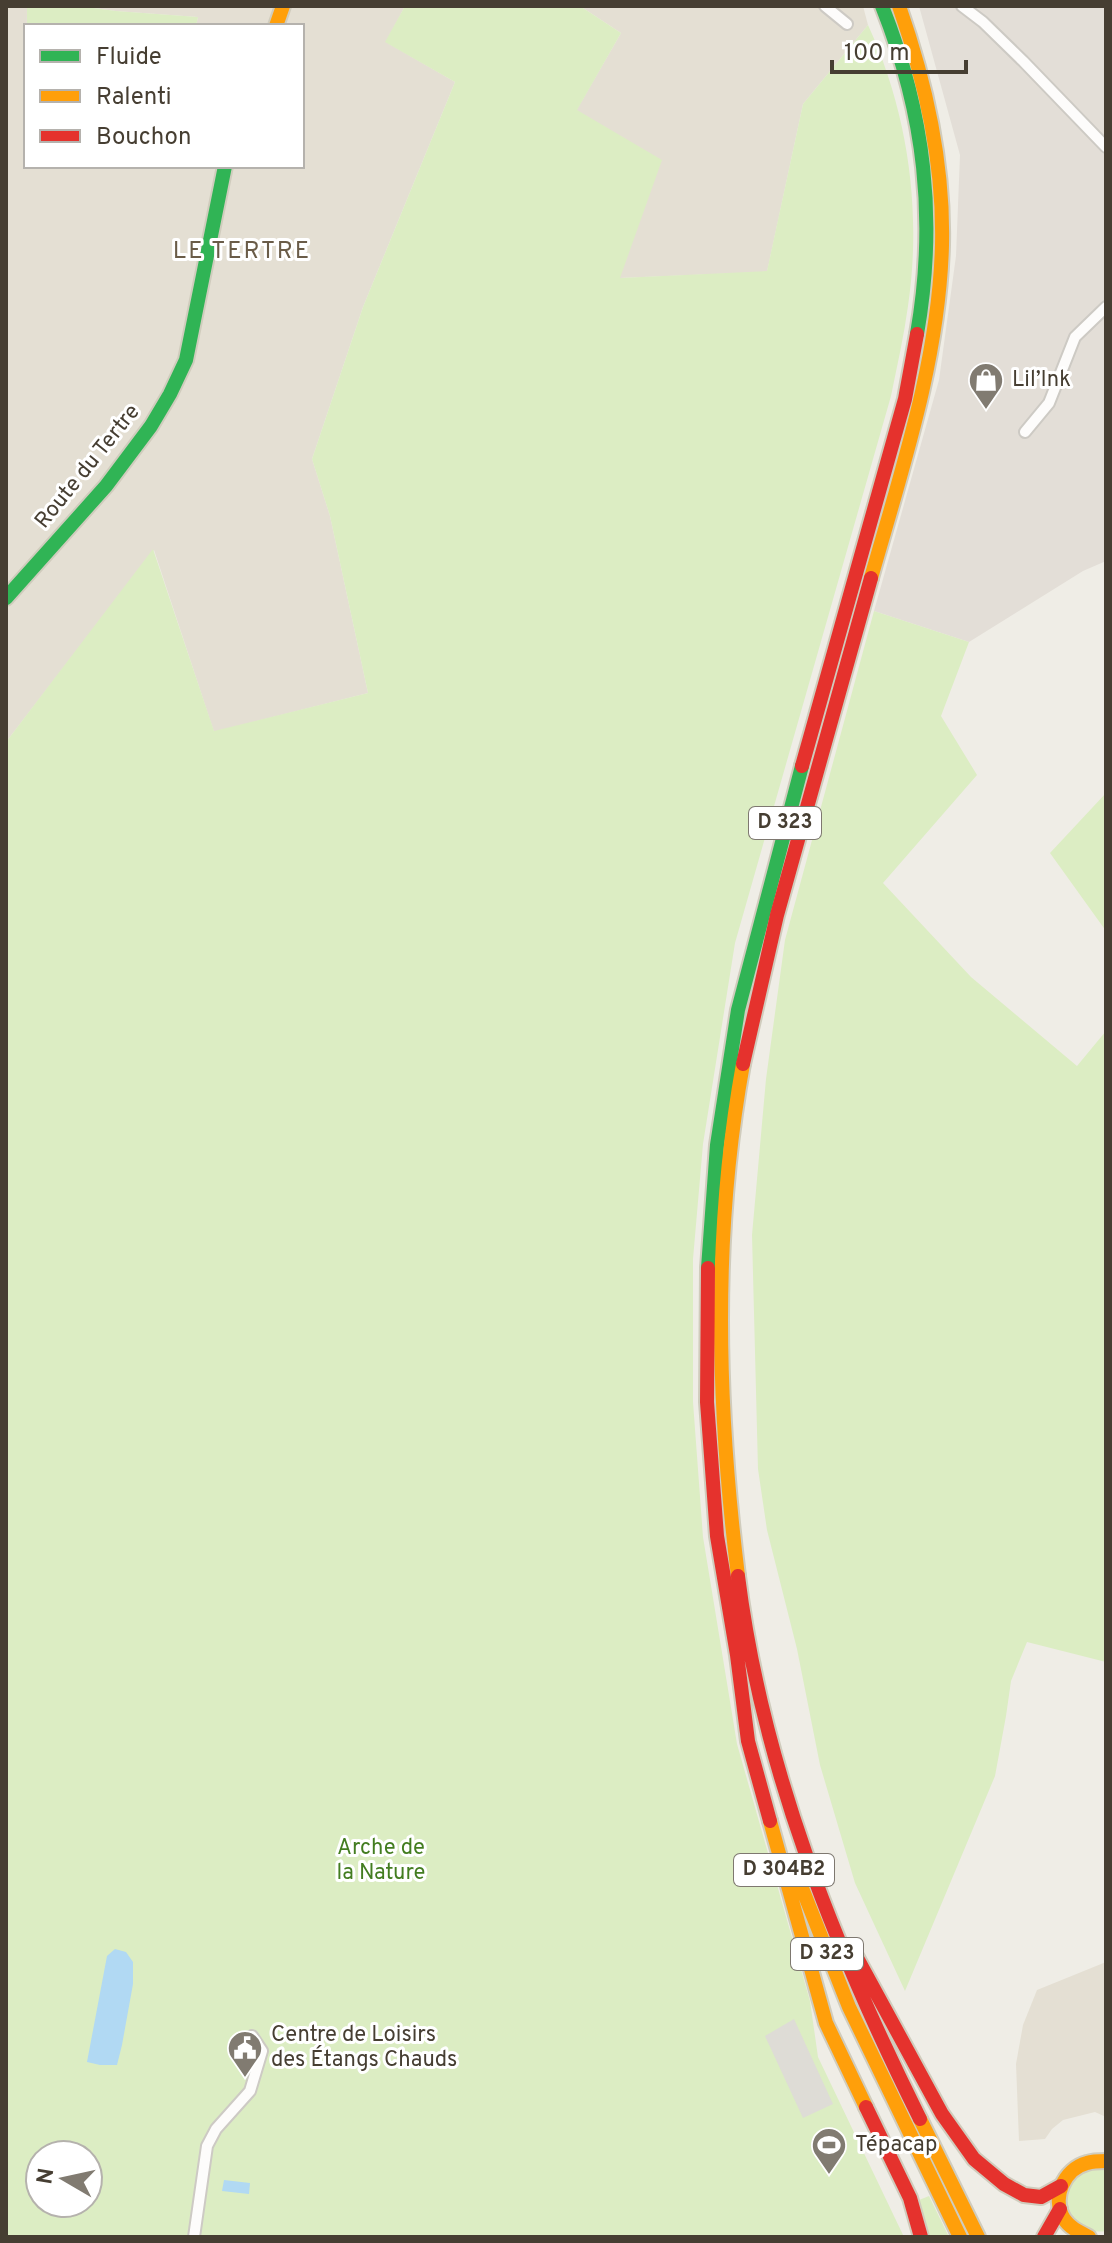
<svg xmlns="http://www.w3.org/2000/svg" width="1112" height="2243" font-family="Overpass,sans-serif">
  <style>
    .residential { fill: #e4dfd3 }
    .industrial { fill: #e3ded7 }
    .green { fill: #dcedc3; fill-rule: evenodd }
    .parking { fill: #dedcd6 }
    .water { fill: #b1d9f3 }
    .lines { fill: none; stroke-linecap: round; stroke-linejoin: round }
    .street-casing { stroke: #cdcac4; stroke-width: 14 }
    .fast-casing { stroke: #d0ccbd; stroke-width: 18 }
    .slow-casing { stroke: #d0ccbd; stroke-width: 18 }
    .jam-casing { stroke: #d0ccbd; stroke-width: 18 }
    .street { stroke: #fdfcfb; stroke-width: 10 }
    .fast { stroke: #30b455; stroke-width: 14 }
    .slow { stroke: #ff9f0a; stroke-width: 14 }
    .jam { stroke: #e5322d; stroke-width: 14 }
    .labels { text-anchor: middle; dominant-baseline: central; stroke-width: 6; stroke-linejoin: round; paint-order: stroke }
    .shield { fill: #fff; stroke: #7e7870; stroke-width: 2 }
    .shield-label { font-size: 20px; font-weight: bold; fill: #463e32 }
    .poi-label { font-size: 22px; fill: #463e32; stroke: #fff; text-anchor: start }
    .street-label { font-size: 22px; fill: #463e32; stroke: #fff }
    .park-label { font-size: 22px; fill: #437d20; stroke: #fff }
    .neighbourhood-label { font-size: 24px; letter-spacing: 2px; fill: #6a5c48; stroke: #fff }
  </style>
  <rect width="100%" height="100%" fill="#efede6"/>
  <path class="residential" d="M6,6h21l-1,160h276v-140h-106l2,-9 -82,-6 -37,-5h326l-19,36 69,40 -92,225 -51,152 18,57 38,177 -154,39 -60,-182 -148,192z
    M580,6h283l5,19 -65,79 -36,168 -148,6 -43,-167 45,-78z
    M1106,1962v155l-11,-5 -32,8 -11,9 -7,10 -26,2 -3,-77 7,-39 14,-35z"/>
  <path class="industrial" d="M919,6h187v555l-23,10 -114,71 -95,-31 65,-231 17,-124 4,-101z"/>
  <path class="green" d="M27,6h52l37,5 82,6 -2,9h-169z
    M405,6h175l41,27 -44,77 85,50 -42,118 147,-7 36,-167 65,-79c40,87 54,186 40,281 -4,30 -11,60 -17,90l-156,547 -32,201 -10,115v143l10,135 34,207 73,257 8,56 86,180h-898v-1495l147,-193 61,182 154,-38 -38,-177 -18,-57 51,-152 92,-225 -70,-40zM40,2155h48v48h-48z
    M874,611l95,31 -28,74 36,59 -94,108 88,94 106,89 29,-35v631l-79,-20 -16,39 -5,35 -11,60 -90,215 -50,-108 -35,-118 -23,-116 -30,-119 -9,-61 -6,-234 14,-156 19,-139z
    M1106,793v138l-56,-78z
    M1098,2167l8,1v63c-47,7 -57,-56 -8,-64z
    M929,2196l20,41h-24l-6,-37z"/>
  <path class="parking" d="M794,2019l39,85 -30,14 -38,-82z"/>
  <path class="water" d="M115,1949l11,3 7,10v22l-11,61 -5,20h-17l-13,-3 20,-106z
    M224,2180l26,3 -1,11 -27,-3z"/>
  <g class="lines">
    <g class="street-casing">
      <path id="street" d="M825,6l22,18
        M962,6l21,16 40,39 83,86
        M1025,432l24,-29 26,-66 31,-30
        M194,2237l13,-91 9,-17 34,-38 12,-40 -10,-15"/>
    </g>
    <g class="fast-casing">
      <path id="fast" d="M882,6c43,108 55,214 35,328
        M6,598l100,-112 45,-60 19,-32 16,-34 39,-194
        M708,1268l9,-123 21,-135 64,-244"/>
    </g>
    <g class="slow-casing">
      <path id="slow" d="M276,26l7,-20
        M871,578c31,-109 68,-219 71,-333 2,-83 -16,-162 -43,-239
        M738,1576c-21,-170 -26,-342 5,-512
        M770,1821l56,202 40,84
        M798,1878l51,129 111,230
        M920,2119l58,118
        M1089,2237c-10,-5 -19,-9 -25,-18 -13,-21 0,-50 23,-56 6,-2 13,-2 19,-2"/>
    </g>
    <g class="jam-casing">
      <path id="jam" d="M802,766l103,-367 12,-65
        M743,1064l34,-149 94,-337
        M708,1268l-1,134 10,134 20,119 11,86 22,80
        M738,1576c24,191 97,372 182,543
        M856,1956l86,158 32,45 30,25 20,11 17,2 20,-11
        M866,2107l44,91 11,39
        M1044,2237l16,-28"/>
    </g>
    <use href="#street" class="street"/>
    <use href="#fast" class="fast"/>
    <use href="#slow" class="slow"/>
    <use href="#jam" class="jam"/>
  </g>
  <defs>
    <g id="shop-pin" transform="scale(1.8)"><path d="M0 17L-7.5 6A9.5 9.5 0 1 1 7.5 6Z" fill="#817b71" stroke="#fff"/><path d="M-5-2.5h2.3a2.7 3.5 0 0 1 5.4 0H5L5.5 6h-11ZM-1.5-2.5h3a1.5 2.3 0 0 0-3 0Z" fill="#fff"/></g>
    <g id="civic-pin" transform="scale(1.8)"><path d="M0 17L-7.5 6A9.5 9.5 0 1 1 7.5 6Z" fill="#817b71" stroke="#fff"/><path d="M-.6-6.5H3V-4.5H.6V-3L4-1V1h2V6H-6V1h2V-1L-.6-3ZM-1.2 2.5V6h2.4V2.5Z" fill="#fff"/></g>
    <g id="stadium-pin" transform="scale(1.8)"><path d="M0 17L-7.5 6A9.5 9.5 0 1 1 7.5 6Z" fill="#817b71" stroke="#fff"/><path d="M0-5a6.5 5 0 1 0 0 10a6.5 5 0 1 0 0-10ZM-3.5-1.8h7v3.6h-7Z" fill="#fff"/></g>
  </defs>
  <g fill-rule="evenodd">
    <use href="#shop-pin" x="986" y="380"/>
    <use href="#civic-pin" x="245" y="2048"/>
    <use href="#stadium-pin" x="829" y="2145"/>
  </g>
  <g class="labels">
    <g class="shield">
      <rect x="749" y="807" width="72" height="32" rx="6"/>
      <rect x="734" y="1854" width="100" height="32" rx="6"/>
      <rect x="791" y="1938" width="72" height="32" rx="6"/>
    </g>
    <g class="shield-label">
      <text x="785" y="823">D 323</text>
      <text x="784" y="1870">D 304B2</text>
      <text x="827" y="1954">D 323</text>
    </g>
    <g class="poi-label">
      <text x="1012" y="380">Lil’Ink</text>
      <text x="271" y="2035">Centre de Loisirs<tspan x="271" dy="25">des Étangs Chauds</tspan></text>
      <text x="855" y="2145">Tépacap</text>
    </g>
    <g class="street-label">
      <text transform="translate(88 467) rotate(-51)">Route du Tertre</text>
    </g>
    <g class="park-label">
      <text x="381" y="1848">Arche de<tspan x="381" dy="25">la Nature</tspan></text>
    </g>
    <g class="neighbourhood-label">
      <text x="242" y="252">LE TERTRE</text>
    </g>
  </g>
  <rect width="1112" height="2243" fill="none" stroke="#463e32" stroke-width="16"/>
  <rect x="24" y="24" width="280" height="144" fill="#ffffff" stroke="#b5b2ad" stroke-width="2"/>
  <rect x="40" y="50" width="40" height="12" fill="#30b455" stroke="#b5b2ad" stroke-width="2"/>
  <text x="96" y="64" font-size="24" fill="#463e32">Fluide</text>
  <rect x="40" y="90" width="40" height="12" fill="#ff9f0a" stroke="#b5b2ad" stroke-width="2"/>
  <text x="96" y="104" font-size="24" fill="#463e32">Ralenti</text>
  <rect x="40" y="130" width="40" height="12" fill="#e5322d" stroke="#b5b2ad" stroke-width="2"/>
  <text x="96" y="144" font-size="24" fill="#463e32">Bouchon</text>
  <g transform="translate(64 2179) rotate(279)"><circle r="38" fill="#ffffff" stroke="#b5b2ad" stroke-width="2"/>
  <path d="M0-6L14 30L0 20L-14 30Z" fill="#817b71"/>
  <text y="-12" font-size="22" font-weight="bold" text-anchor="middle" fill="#463e32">N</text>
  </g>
  <path d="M832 60v12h134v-12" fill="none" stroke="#463e32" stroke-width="4"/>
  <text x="844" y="60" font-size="24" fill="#463e32" stroke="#ffffff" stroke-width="6" paint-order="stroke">100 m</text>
</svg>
